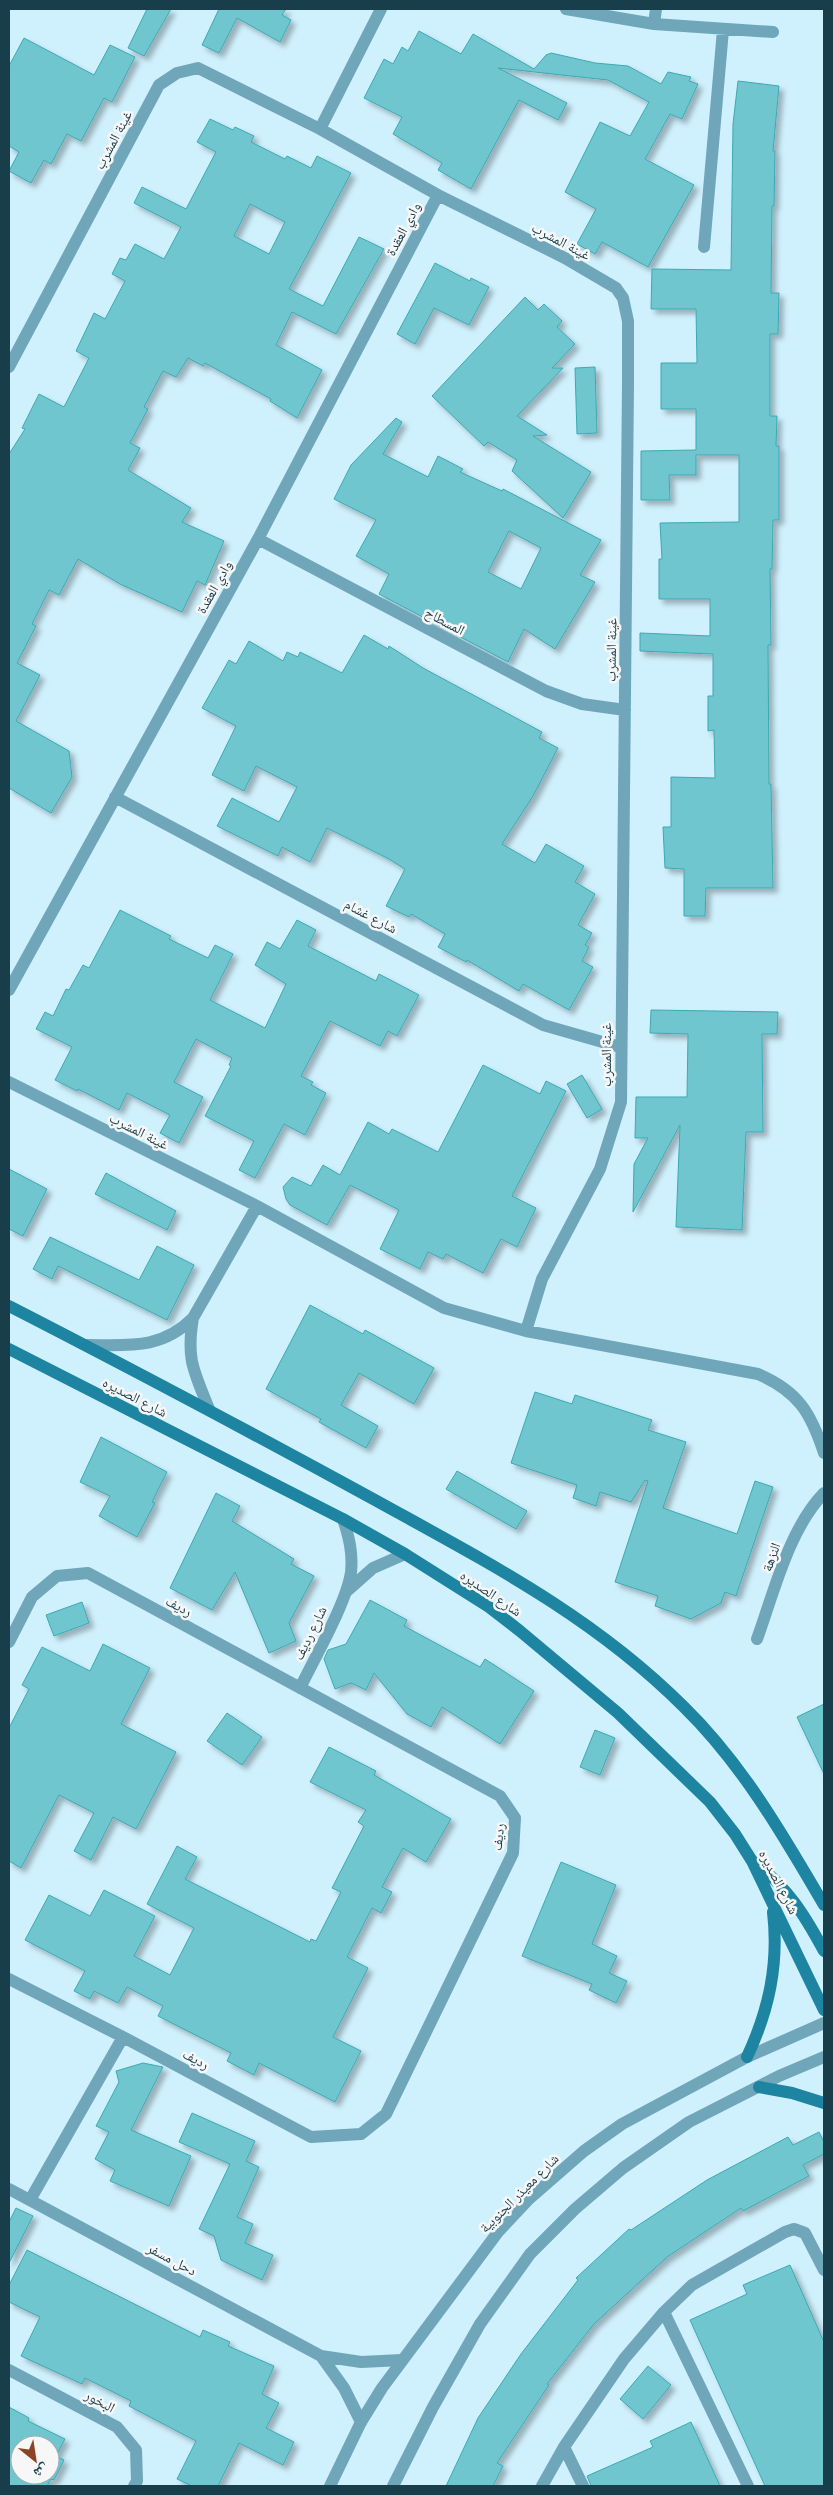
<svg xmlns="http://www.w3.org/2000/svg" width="833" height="2495" font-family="Montserrat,'Noto Naskh Arabic',sans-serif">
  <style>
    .building { fill: #6fc6ce; stroke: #3ca9b2; fill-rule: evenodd; filter: url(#shadow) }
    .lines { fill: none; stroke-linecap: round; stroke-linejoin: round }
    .minor { stroke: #6fa6ba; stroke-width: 12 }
    .tertiary { stroke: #6fa6ba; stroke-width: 12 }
    .secondary { stroke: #1d84a1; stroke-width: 12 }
    .labels { text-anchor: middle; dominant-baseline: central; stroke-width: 5; stroke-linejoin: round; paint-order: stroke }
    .street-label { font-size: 14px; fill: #183e4b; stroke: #f7f7f7 }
  </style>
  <defs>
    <filter id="shadow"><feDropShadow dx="4.5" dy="4.5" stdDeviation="2.5" flood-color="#0004"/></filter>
  </defs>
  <rect width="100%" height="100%" fill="#cff0fd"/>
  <path class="building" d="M147,9h24l-27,47 -16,-8z
    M219,9h67l-4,6 9,5 -11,22 -43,-24 -18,35 -17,-8z
    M419,31l42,23 12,-20 61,35 12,-14 5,-2 44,10 33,3 33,18 7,-12 23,5 -2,4 9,3 -16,35 -12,-5 -25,45 49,26 -46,82 -46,-25 -7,12 -18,-10 19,-35 -31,-17 35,-70 30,14 19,-34 -41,-22 -110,-12 69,35 -9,17 -39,-20 -48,89 -33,-19 4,-7 -49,-29 9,-17 -38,-19 20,-39 9,5 9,-17 6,4z
    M24,38l70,37 16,-30 25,12 -23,45 -8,-4 -23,43 -14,-7 -16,30 -7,-4 -13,23 -22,-12 10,-19 -10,-6v-80z
    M738,81l41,5 -6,65h2l-1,55h-2l-1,87h8l-1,41h-8v82h7l-1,30h3v74h-6l-1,49h-2l1,76h-3l1,139h2l2,104h-67l-1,28h-21v-47l-19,-1 -2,-41h8v-50l44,1 -1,-48 -6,1v-35h5v-42l-73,-3v-18l70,3v-37h-51v-40h3l-2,-36 79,-1v-67h-43v20h-27l1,25h-29v-49l55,-1v-41h-35v-46h36l-1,-54h-45l1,-40 79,1 2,-146z
    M210,119l23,11 2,-3 19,9 -3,6 34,17 2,-3 24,12 6,-12 34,17 -62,116 34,17 36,-69 25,12 -48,85 -44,-22 -16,33 46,25 -25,48 -27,-17 1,-2 -66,-36 -2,3 -15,-8 -12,19 -13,-6 -19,36 4,2 -18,34 10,5 -12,22 63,38 -9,14 42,19 -19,44 -8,-4 -15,31 -62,-28 -42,-25 -19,36 -10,-5 -17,34 4,2 -19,37 23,12 -24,46 53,30 3,26 -21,36 -42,-25v-334l16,-25 -3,-1 17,-34 25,13 25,-49 -13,-7 18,-38 11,6 20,-38 -13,-7 8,-16 6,2 9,-16 29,15 17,-32 -47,-24 8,-16 44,22 30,-57 -19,-10zM250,204l35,18 -16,32 -35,-18z
    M435,263l35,18 1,-3 18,9 -20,38 -35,-17 -19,36 -18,-10z
    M525,297l13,13 6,-6 18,17 -5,6 18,17 -23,24h11l-46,48 30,19 -14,1 58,36 -28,46 -51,-47 5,-11 -29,-18 -4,4 -52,-50z
    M595,367l2,66 -20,1 -2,-66z
    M396,418l6,4 -19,32 45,23 10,-21 25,13 -3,3 42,19 1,-2 98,51 -21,35 15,7 -40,67 -31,-20 -16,33 -129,-68 10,-20 -33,-18 20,-36 -42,-21 17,-34zM509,531l32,17 -20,41 -33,-17z
    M364,635l24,14 1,-3 34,22 119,64 -3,6 19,10 -25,48 -31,48 33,19 11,-19 38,22 -9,16 20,12 -17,31 14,8 -7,12 4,2 -7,14 11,6 -24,43 -46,-26 -4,7 -52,-31 -1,2 -28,-15 7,-13 -34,-20 -2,3 -23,-11 19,-37 -16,-10 -62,-31 -17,34 -28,-15 -4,9 -61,-30 15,-28 47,24 18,-35 -41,-21 -12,25 -32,-16 24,-49 -34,-18 27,-48 7,4 13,-23 34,20 4,-9 11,5 2,-5 42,21z
    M120,910l51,26 -2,3 39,19 7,-13 18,9 -23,46 55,28 21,-44 -31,-19 12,-23 13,7 17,-29 19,10 -8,16 68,35 3,-7 40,21 -22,41 -9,-5 -8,15 -50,-25 -29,55 12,6 -2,3 15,8 -21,42 -21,-11 -29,54 -16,-8 15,-29 -49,-25 26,-50 -2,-1 3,-7 -36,-19 -22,43 29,15 -24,46 -19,-10 10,-18 -43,-22 -8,17 -41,-21 -1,2 -22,-11 17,-33 -36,-18 9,-17 8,4 13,-27 3,1 14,-25 6,3z
    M651,1010l127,2 -1,22h-15l1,98h-17l-4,98 -66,-3 4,-102 -47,87 1,-48 14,-26h-13l1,-41h51l1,-63 -38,-1z
    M483,1065l57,29 6,-13 20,10 -54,105 24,12 -19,39 -16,-8 -18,34 -37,-19 -3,5 -15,-7 -8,17 -40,-20 19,-39 -49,-25 -23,40 -37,-20 -4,-6 -3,-12 9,-10 19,9 12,-21 17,10 28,-53 21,12 3,-5 46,23z
    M582,1075l20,34 -15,9 -20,-34z
    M9,1169l38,20 -24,47 -14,-7z
    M106,1173l70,38 -9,19 -72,-36z
    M50,1237l89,43 18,-34 37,19 -27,55 -109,-54 -6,13 -19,-10z
    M310,1305l53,29 2,-4 69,38 -20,36 -55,-31 -18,32 37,21 -12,22 -47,-26 2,-3 -55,-30z
    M535,1392l37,12 3,-9 77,25 -4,10 38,12 -23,66 74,26 18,-53 18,6 -37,109 -11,-4 -4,11 -30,16 -36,-13 3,-10 -43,-14 33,-101 -3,-1 -14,22 -31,-10 -4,14 -23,-8 4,-13 -66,-22z
    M101,1437l66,35 -15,30 3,1 -18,34 -38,-21 11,-20 -30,-14z
    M457,1471l70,40 -11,18 -70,-40z
    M216,1493l24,13 -8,15 62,38 -3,5 23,12 -25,47 7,18 -27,12 -34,-81 -23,38 -42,-22z
    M370,1600l37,20 -3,6 76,41 5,-8 49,32 -34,53 -58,-37 -11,20 -24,-13 -33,-41 -8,17 -15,-7 -16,6 -11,-30 4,-9 18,-6z
    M82,1602l7,21 -35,13 -8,-21z
    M103,1644l47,24 -29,56 55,28 -40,77 -23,-12 -22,43 -17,-9 20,-38 -35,-18 -38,73 -12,-7v-133l20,-39 -7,-4 20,-38 48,24z
    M824,1704v70l-27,-57z
    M227,1713l35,24 -20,28 -35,-24z
    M595,1730l20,8 -15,37 -20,-8z
    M329,1747l47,24 -2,4 77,44 -25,43 -23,-14 -21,39 10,5 -11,21 -9,-5 -25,49 21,11 -35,69 28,14 -26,51 -76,-39 -5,12 -27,-14 4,-8 -73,-37 5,-10 -36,-19 -9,16 -24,-12 -4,8 -16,-8 11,-20 -60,-31 24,-45 41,21 14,-26 51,26 -21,40 36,19 24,-47 -47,-24 30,-58 20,11 -12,22 125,63 1,-3 5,2 25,-49 -9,-4 32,-62 -6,-4 8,-12 -56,-28z
    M561,1862l55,23 -24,59 25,12 -8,17 18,8 -11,22 -27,-13 3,-6 -70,-28z
    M143,2063l20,4 -32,63 60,26 -22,50 -59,-25 5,-11 -20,-11 14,-27 -13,-6 23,-44 -3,-11z
    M192,2113l63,28 -9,20 13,6 -22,50 16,7 -8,19 28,12 -11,25 -41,-20 -7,-24 -15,-7 31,-65 -51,-22z
    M819,2132l5,10v12l-21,11 6,11 -66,35 -2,-3 -74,49 -73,67 -47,60 2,1 -52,78 6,3 -10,20h-47l32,-68 43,-64 57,-74 -2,-2 53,-49 2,1 76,-50 81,-43 5,8z
    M16,2208l17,8 -24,47v-41z
    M27,2250l173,87 3,-7 27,12 -2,4 46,20 -12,28 17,9 -13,25 28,14 -11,23 -44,-22 -21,43h-26l-15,-7 19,-38 -67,-35 2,-5 -46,-23 -3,6 -61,-28 19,-39 -31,-15v-17z
    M790,2265l34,77v144h-59l-75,-166 57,-26 -4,-9z
    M648,2366l23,19 -28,34 -23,-20z
    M9,2407l20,11 -1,3 37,18 -9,17 8,4 -10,20 -3,-1 -4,7h-38zM20,2445h30v30h-30z
    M691,2422l29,64h-129l-4,-10 66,-29 -3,-6z"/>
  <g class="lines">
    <path class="minor" d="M566,9l88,15 119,8
      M654,24l2,-15
      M320,129l61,-120
      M704,247l19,-217
      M9,367l150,-282 18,-12 21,-5 122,61 118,66 127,63 51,30 7,10 5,23v63l-7,718 -21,67 -58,110 -16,52
      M258,539l288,152 36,13 43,6
      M115,797l428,228 77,22
      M9,990l249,-451 180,-344
      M9,1082l248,124 187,102 82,23 232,43c40,17 53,39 66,79
      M193,1318c-7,42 1,53 16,91
      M86,1345c42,0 75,5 107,-27l64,-112
      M347,1591l26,-23 32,-14
      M757,1639c17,-47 32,-110 67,-146
      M9,1642l23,-45 25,-21 31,-3 412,223 15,22 -2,35 -127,261 -25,20 -50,3 -188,-100 -114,-58
      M300,1688c14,-29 47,-86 51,-116 2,-19 -2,-35 -8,-53
      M9,2189l312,167 40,6 41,-2
      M30,2200l93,-163
      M664,2312l84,174
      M321,2356l23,32 17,34
      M9,2370l108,57 19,23 1,31 -3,5
      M564,2447l19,39
      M542,2486l22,-39 60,-88 40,-47 28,-27 93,-53 9,-3 11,4 19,37"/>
    <path class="tertiary" d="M330,2486l31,-64 21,-34 116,-156 31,-33 55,-48 38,-27 125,-67 77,-34
      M393,2486l40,-79 47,-83 50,-70 45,-45 48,-41 66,-46 90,-46 45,-19"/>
    <path class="secondary" d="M9,1306c123,63 245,128 366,194 112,62 218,116 309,207 59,58 99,128 140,198
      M9,1349l334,170 62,35 84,53 31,24 98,82 92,89 25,32 17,27 72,149
      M754,1862c34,26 50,52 70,89
      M747,2057c22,-47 32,-93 26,-145
      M759,2087l33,6 32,10"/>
  </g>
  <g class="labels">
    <g class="street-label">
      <text transform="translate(113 140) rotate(-62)">غينة المشرب</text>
      <text transform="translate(403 229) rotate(-62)">وادي العقدة</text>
      <text transform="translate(561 241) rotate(28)">غينة المشرب</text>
      <text transform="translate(214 587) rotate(-61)">وادي العقدة</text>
      <text transform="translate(445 621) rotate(28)">المسطاح</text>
      <text transform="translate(611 650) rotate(-89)">غينة المشرب</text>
      <text transform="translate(371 916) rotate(28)">شارع غشام</text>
      <text transform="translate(606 1055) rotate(-90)">غينة المشرب</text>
      <text transform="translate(139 1131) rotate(27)">غينة المشرب</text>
      <text transform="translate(135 1397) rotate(27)">شارع الصديره</text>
      <text transform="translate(771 1557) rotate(-70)">النزهة</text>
      <text transform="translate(491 1593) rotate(34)">شارع الصديره</text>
      <text transform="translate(179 1606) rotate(28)">رديف</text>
      <text transform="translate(310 1633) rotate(-64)">شارع رديف</text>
      <text transform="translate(498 1837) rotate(-84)">رديف</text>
      <text transform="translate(779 1882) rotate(63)">شارع الصديره</text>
      <text transform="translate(196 2059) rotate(28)">رديف</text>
      <text transform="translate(519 2193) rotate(-45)">شارع معيذر الجنوبية</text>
      <text transform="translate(172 2259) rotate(28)">دحل مسفر</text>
      <text transform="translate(100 2401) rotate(28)">البخور</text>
    </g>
  </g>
  <rect width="833" height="2495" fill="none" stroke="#183e4b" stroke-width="20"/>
  <g transform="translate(35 2460) rotate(150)"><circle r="24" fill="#f7f7f7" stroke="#9eadb2"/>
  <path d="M0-4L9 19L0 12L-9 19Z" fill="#8d4425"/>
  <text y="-8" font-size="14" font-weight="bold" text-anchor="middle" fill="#183e4b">ش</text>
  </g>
</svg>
